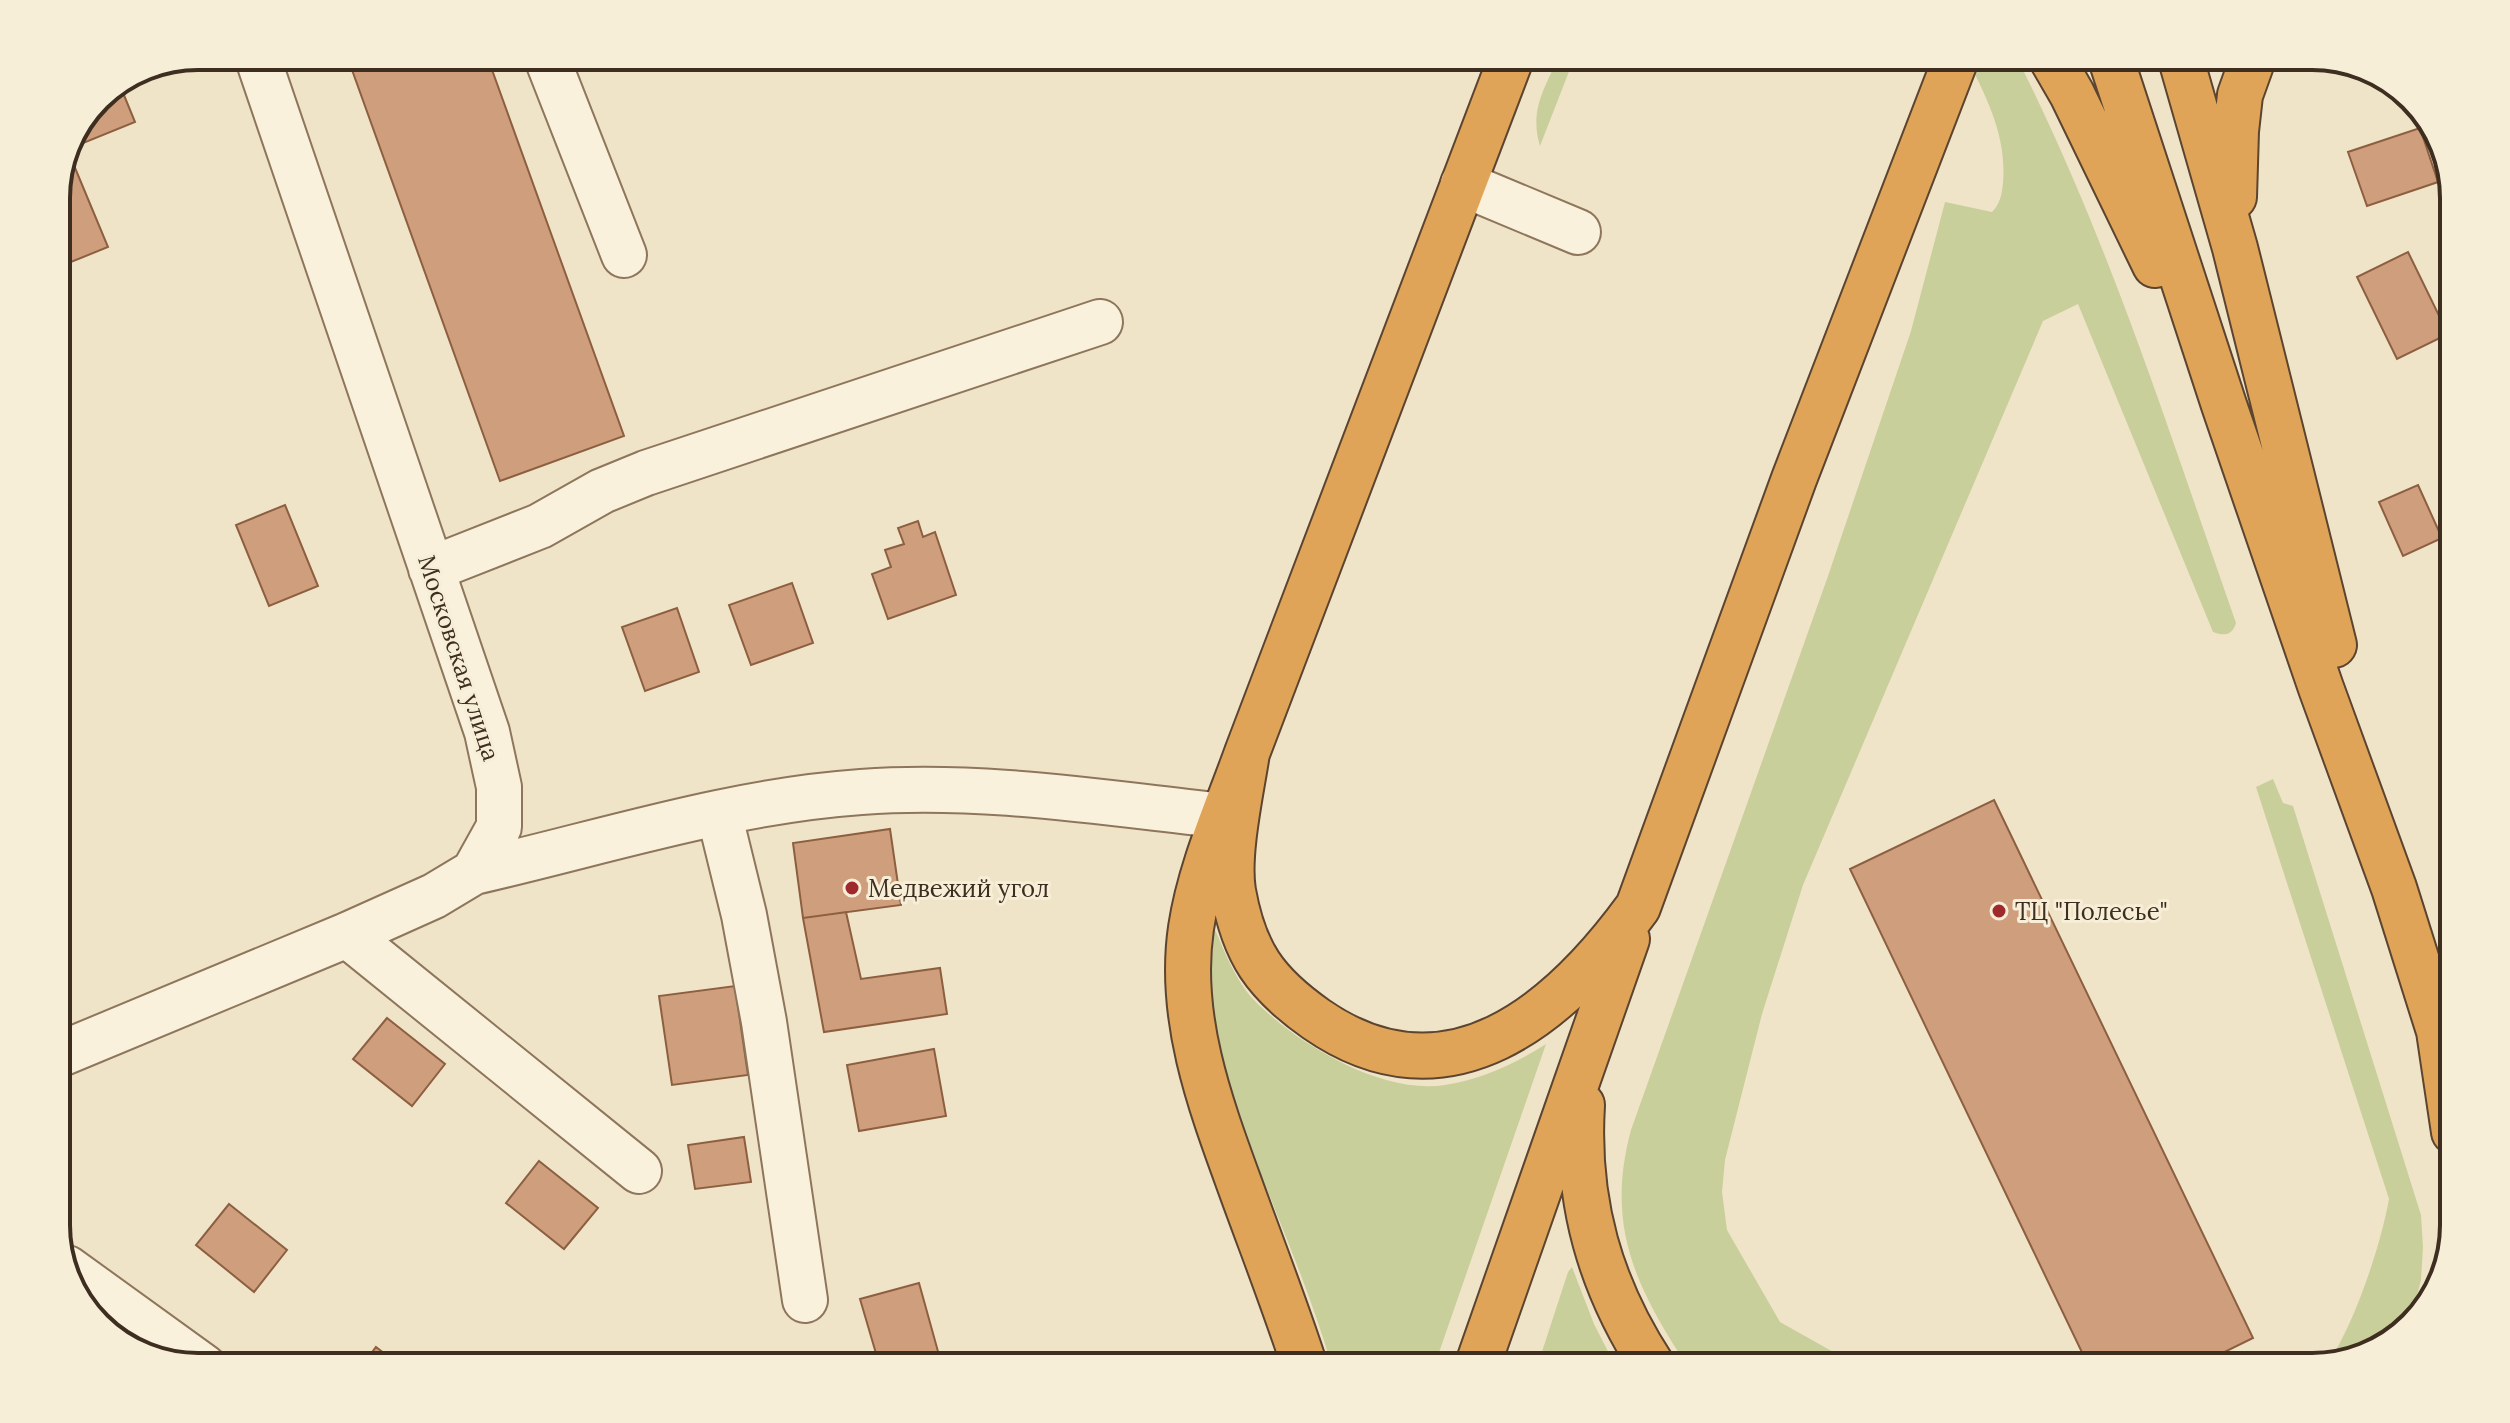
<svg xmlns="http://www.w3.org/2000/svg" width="2510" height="1423" font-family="Lora,serif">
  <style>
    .green { fill: #c9cf9b }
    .building { fill: #cf9f7d; stroke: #8d5f41; stroke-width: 2 }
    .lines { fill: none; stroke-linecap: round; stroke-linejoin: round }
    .minor-casing { stroke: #8d765c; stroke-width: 48 }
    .highway-casing { stroke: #5b4430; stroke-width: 48 }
    .minor { stroke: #faf1dc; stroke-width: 44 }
    .highway { stroke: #e0a458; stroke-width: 44 }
    .poi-dot { fill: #9e2a2b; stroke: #f7eed8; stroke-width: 3 }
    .labels { text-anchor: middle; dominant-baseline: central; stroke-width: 6; stroke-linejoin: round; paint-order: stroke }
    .street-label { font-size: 24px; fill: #3d2e20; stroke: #f7eed8 }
    .poi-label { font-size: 24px; fill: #3d2e20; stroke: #f7eed8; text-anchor: start }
    .rim { fill: none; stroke: #3d2e20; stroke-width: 4 }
  </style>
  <rect width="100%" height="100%" fill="#f0e4c8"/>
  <path class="green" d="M1559,56h16l-35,90c-11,-36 5,-58 19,-90z
    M1966,56h50c92,181 153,376 220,567 -4,13 -12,13 -23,9l-135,-328 -35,17 -240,564 -41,129 -37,146 -3,32 5,38 53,92 80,45h-172c-52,-79 -83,-141 -57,-237l197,-554 83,-245 34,-129 47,10c8,-8 10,-18 11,-29 4,-48 -17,-86 -37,-127z
    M2273,779l10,24 10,3 128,409 2,32 -2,33 -10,40 -28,28 -55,15c26,-38 53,-118 61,-164l-133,-412z
    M1213,925c11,25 22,55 41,75 43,44 128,95 191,85 37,-6 70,-21 101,-41l-112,323h-102c-18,-63 -43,-122 -67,-183 -27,-69 -58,-141 -57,-217 0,-14 4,-28 5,-42z
    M1572,1267l22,57 22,43h-79l31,-95z"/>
  <path class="building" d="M347,56h140l137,380 -124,45z
    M1038,56h28l-24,9z
    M119,83l16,39 -59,24 22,-49z
    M2420,128l18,54 -71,24 -19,-54z
    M73,163l35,84 -52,21v-79l11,-24z
    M2408,252l40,82 -51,25 -40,-82z
    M2418,485l24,53 -39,18 -24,-54z
    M285,505l33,81 -49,20 -33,-81z
    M918,521l5,16 12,-5 21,63 -68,24 -16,-45 19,-7 -6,-17 19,-6 -6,-16z
    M792,583l21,60 -62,22 -22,-60z
    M677,608l22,64 -54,19 -23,-64z
    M2454,662v38l-10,-35z
    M1994,800l259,538 -59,29h-105l-239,-498z
    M890,829l11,76 -98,13 -10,-75z
    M846,912l15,67 79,-11 7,46 -123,18 -21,-114z
    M735,986l13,89 -76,10 -13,-89z
    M387,1018l58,46 -33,42 -59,-47z
    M934,1049l12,67 -87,15 -12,-66z
    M744,1137l7,45 -56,7 -7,-44z
    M539,1161l59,47 -34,41 -58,-46z
    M229,1204l58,46 -33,42 -58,-47z
    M919,1283l20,72 -40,12h-19l-20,-68z
    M376,1347l26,20h-41z"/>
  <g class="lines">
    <g class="minor-casing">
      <path id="minor" d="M546,56l78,199
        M1463,184l115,48
        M431,569l109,-43 62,-35 44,-18 454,-151
        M719,813l25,102 20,107 41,278
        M474,872c127,-29 256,-71 387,-80 121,-9 243,11 364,24
        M347,935l292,236
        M56,1056l291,-121 87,-39 40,-24 25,-45v-40l-12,-55 -230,-676
        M67,1268l137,99"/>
    </g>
    <g class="highway-casing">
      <path id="highway" d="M2050,56l22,38 83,171
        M2110,56l114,349 97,283 73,200 45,143 15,101
        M2180,56l55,192 99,397
        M2234,197l2,-66 4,-36 14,-39
        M1247,753c-6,39 -20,101 -14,138 11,62 32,92 83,128 132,92 244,-5 322,-112l156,-428 163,-423
        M1582,1105c-6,97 18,181 71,262
        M1305,1367c-20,-62 -44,-123 -66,-184 -30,-82 -61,-167 -48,-255 9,-60 36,-119 56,-175l265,-697
        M1477,1367l150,-428"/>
    </g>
    <use href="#minor" class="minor"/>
    <use href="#highway" class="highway"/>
  </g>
  <g class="poi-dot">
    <circle cx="852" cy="888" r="8"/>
    <circle cx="1999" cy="911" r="8"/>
  </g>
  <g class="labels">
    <g class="street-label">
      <text transform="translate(459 658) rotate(72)">Московская улица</text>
    </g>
    <g class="poi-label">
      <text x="868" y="888">Медвежий угол</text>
      <text x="2015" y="911">ТЦ "Полесье"</text>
    </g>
  </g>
  <path d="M0 0H2510V1423H0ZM198 70H2312A128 128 0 0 1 2440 198V1225A128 128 0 0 1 2312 1353H198A128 128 0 0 1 70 1225V198A128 128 0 0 1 198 70Z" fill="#f7eed8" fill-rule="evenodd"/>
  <path class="rim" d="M198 70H2312A128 128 0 0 1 2440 198V1225A128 128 0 0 1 2312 1353H198A128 128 0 0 1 70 1225V198A128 128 0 0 1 198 70Z"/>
</svg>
